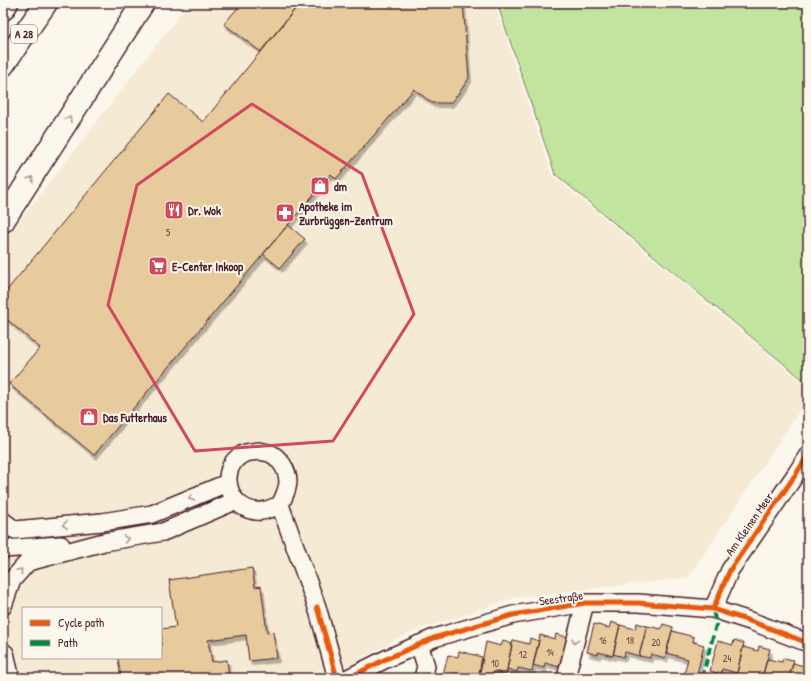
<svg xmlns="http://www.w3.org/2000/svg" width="811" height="681" font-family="'Patrick Hand',sans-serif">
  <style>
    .built { fill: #f5ead4; fill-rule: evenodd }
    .green { fill: #c1e49e; stroke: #868264 }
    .building { fill: #e8cb9c; stroke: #4a1f2b; filter: url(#shadow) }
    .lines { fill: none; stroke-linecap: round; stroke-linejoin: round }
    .minor-casing { stroke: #4a1f2b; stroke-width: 20 }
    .major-casing { stroke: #4a1f2b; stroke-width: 25 }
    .highway-casing { stroke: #4a1f2b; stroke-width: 25 }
    .minor { stroke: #fbf7ec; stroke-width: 17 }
    .major { stroke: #fbf7ec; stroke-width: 22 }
    .highway { stroke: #fbf7ec; stroke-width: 22 }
    .quiet { stroke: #00873e; stroke-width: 4; stroke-dasharray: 8 4; stroke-linecap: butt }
    .cycleway-casing { stroke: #fbf7ec; stroke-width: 8 }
    .cycleway { stroke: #e8590c; stroke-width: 5 }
    .oneway { stroke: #ab9695 }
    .marked { fill: none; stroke: #d1495b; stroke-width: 3; stroke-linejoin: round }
    .labels { text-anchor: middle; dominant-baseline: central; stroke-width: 4; stroke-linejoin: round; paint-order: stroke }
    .number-label { font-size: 10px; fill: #724a47 }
    .shield { fill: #fbf7ec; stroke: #7f6065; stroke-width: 1 }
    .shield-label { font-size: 11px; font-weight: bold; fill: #4a1f2b }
    .poi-label { font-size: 12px; font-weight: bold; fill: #4a1f2b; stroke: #fbf7ec; text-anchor: start }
    .street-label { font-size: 12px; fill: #4a1f2b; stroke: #fbf7ec }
  </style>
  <defs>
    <filter id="shadow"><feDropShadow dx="2.5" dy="4.5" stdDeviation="0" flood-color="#0004"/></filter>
  </defs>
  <rect width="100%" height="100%" fill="#fbf7ec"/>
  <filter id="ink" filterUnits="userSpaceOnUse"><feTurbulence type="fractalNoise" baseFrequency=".025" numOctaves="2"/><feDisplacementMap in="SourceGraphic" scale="8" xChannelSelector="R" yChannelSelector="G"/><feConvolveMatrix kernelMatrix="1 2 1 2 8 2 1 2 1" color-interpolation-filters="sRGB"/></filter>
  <g filter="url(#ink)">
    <path class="built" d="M189,3h305l58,172 256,212v11l-120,180 -171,19 -111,37 -80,44h-323v-436zM23,608h138v50h-138z"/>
    <path class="green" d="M497,3h311v381l-253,-210z"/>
    <path class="building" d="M242,3h58l-39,49 -37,-28z
      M300,3h163l6,75 -10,15 -9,10h-18l-18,-14 -78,90 -5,-5 -237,281 -85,-71 31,-36 -37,-32v-21l166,-201 34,28z
      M288,225l17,14 -25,29 -17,-14z
      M252,568l3,19 6,-1 6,47 6,-1 4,26 -28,3 -3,-26 -38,5 4,22 15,-2 2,18h-13l-1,-1 -9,1h-85l-3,-20h43v-18h1l-1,-11 15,-2 -7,-47z
      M611,622l9,3 -7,31 -15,-4v3l-11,-3 7,-28 15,4z
      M637,623l10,3 -8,30 -14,-4 -1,5 -11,-3 7,-29 15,4z
      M663,624l10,3 -8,31 -14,-4 -1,4 -11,-2 8,-30 14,3z
      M672,631l22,6 -1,5 11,3 -8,33h-13l5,-19 -22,-6z
      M556,634l11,3 -8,30 -14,-4 -1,5 -11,-3 7,-30 15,4z
      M530,638l9,3 -7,30 -14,-3 -1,4 -10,-3 6,-29 16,4z
      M734,640l10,3 -7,30 -15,-4 -1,5 -11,-3 8,-30 15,4z
      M503,641l9,3 -6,31 -12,-4 -1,5 -13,-3 6,-31 15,4z
      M759,646l11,3 -8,29 -14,-3 -1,3 -11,-1 7,-30 15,4z
      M459,651l23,6 -4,21 -23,-5 -1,5h-12l6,-23 10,2z
      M783,658l11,2 -5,18h-27l5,-19 15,3z
      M793,663l15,4v11h-19z
      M435,674l7,2v2h-8z
      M579,674l15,4h-16z"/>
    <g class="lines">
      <g class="minor-casing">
        <path id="minor" d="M258,451c5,1 11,1 15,4 4,2 6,6 9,9 10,15 6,25 -2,41 -6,2 -12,5 -18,6 -33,3 -47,-42 -19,-57 4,-2 11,-2 15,-3z
          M280,505l37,102 20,71
          M3,521l12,9 87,-8 50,-8 75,-31
          M3,549l58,-4
          M3,606l9,-26 16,-18 76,-20 59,-10 72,-31
          M713,609l17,-39 66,-96 12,-19
          M419,644l7,22 -3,12
          M348,678l38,-19 48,-21 79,-23 72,-12h53l75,6 40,13 55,21
          M566,678l19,-75"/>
      </g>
      <g class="major-casing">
        <path id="major" d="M3,655l5,23"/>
      </g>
      <g class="highway-casing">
        <path id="highway" d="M3,9l4,-6
          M3,65l43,-62
          M3,221l140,-218"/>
      </g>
      <use href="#minor" class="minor"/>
      <use href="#major" class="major"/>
      <use href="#highway" class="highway"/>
      <path class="quiet" d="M631,678l1,-2 8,2
        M702,678l14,-53 -3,-16"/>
      <g class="cycleway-casing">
        <path id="cycleway" d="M317,607l20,71
          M713,609l17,-39 66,-96 12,-19
          M348,678l38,-19 48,-21 79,-23 72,-12h53l75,6 40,13 55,21"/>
      </g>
      <use href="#cycleway" class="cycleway"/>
    </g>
    <defs><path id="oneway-chevron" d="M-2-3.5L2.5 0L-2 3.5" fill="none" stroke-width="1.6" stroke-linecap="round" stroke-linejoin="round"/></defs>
    <g class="oneway">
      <use href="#oneway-chevron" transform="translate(69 119) rotate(-58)"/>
      <use href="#oneway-chevron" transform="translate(31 179) rotate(-57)"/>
      <use href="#oneway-chevron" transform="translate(191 498) rotate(158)"/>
      <use href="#oneway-chevron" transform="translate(65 525) rotate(175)"/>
      <use href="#oneway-chevron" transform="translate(126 539) rotate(-10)"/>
      <use href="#oneway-chevron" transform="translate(20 571) rotate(-49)"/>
      <use href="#oneway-chevron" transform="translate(575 641) rotate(104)"/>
    </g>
  </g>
  <path class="marked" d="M252,104l110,70 52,140 -81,127 -138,10 -87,-146 29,-120z"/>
  <defs>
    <g id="shop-square" transform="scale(1)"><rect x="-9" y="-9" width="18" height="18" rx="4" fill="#d1495b" stroke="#fbf7ec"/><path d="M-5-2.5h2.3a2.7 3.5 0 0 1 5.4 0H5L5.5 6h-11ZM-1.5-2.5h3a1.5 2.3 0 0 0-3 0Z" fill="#fff"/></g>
    <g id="restaurant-square" transform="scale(1)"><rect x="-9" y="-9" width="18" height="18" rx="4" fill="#d1495b" stroke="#fbf7ec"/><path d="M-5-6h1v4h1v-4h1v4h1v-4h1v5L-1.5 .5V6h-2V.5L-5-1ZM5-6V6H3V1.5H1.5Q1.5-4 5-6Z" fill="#fff"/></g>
    <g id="pharmacy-square" transform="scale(1)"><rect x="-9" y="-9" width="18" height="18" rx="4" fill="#d1495b" stroke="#fbf7ec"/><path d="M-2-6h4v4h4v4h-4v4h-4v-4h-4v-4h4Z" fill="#fff"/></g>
    <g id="supermarket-square" transform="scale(1)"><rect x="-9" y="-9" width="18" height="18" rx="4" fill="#d1495b" stroke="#fbf7ec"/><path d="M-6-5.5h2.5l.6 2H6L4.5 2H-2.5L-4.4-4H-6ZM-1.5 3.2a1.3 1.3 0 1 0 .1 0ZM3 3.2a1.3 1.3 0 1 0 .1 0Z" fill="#fff"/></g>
  </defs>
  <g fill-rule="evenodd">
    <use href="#shop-square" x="320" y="186"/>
    <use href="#restaurant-square" x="174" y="210"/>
    <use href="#pharmacy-square" x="285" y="213"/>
    <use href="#supermarket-square" x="158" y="266"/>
    <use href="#shop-square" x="89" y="417"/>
  </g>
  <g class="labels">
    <g class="number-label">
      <text x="168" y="232">5</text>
      <text x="603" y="640">16</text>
      <text x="630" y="640">18</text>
      <text x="656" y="642">20</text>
      <text x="550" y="652">14</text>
      <text x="523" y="654">12</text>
      <text x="727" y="658">24</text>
      <text x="495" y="663">10</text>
    </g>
    <rect class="shield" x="11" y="25" width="26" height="18" rx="3"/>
    <g class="shield-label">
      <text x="24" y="34">A 28</text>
    </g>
    <g class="poi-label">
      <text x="334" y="186">dm</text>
      <text x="299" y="206">Apotheke im<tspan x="299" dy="14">Zurbrüggen-Zentrum</tspan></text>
      <text x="188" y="210">Dr. Wok</text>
      <text x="172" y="266">E-Center Inkoop</text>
      <text x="103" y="417">Das Futterhaus</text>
    </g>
    <g class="street-label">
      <text transform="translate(749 524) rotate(-55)">Am Kleinen Meer</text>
      <text transform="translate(561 598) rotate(-8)">Seestraße</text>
    </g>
  </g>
  <rect width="811" height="681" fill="none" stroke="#fbf7ec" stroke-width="16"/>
  <rect x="8" y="8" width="795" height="665" fill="none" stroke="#4a1f2b" stroke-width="1.5" filter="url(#ink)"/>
  <rect x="22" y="607" width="140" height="52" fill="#fbf7ec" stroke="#b4a19f"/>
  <rect x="30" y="620" width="20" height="6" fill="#e8590c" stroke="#b4a19f"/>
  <text x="58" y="627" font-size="12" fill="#4a1f2b">Cycle path</text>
  <rect x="30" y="640" width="20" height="6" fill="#00873e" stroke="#b4a19f"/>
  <text x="58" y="647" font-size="12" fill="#4a1f2b">Path</text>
</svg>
